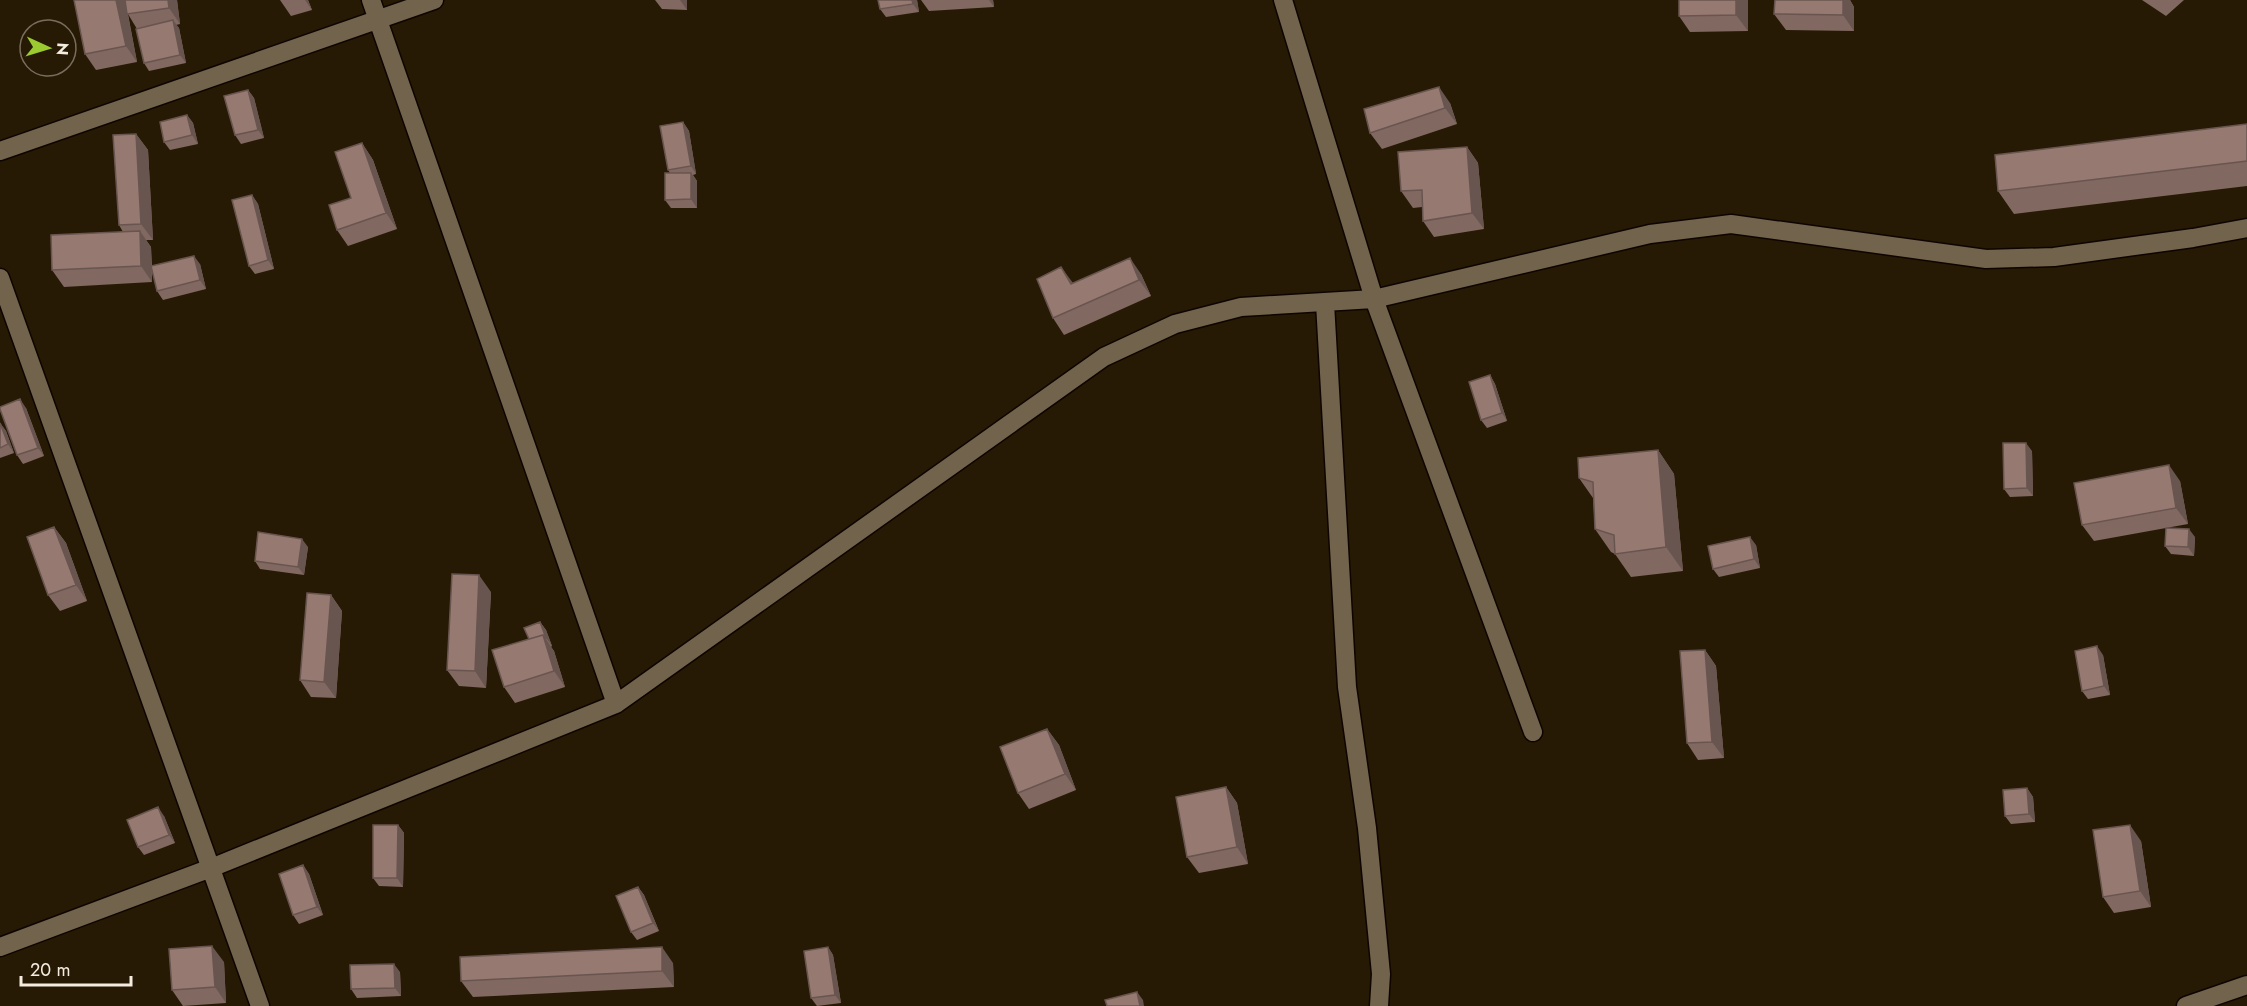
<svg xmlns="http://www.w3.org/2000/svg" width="2247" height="1006" font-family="Jost,sans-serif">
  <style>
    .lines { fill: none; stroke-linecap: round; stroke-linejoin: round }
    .minor-casing { stroke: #0f0500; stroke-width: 21 }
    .minor { stroke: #71634c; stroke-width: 18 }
    .wall { fill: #816861 }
    .shaded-wall { fill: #69554f }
    .building { fill: #967971; stroke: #69554f; stroke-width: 1.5 }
  </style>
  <rect width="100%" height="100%" fill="#261a05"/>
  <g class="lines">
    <g class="minor-casing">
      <path id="minor" d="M371,0l245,704
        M1283,0l91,299 159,433
        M0,151l434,-151
        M0,278l260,728
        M1325,303l22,384 20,141 14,146 -2,32
        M0,947l211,-79 405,-164 488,-347 71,-33 66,-17 133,-8 276,-65 81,-10 255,35 68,-2 139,-19 54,-10
        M2186,1006l61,-21"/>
    </g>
    <use href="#minor" class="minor"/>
  </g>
  <path class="wall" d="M74,0h51l2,13 50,-13 3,24 -4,1 3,3 7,35 -37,8 -5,-8 -7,-34 -9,-15 9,48 -41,8 -11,-16z
    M280,0h28l4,10 -21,6z
    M655,0h32v10l-25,-1z
    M917,0l2,12 -33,5 -6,-8z
    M921,0h72l1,7 -65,4z
    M1748,0v31l-58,1 -11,-16z
    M1775,0h75l4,7v24l-68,-1 -12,-16z
    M2142,0h42l-18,16z
    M248,90l6,8 10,40 -23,6 -6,-9z
    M1450,103l7,21 -75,25 -12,-16z
    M187,115l6,8 5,21 -28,6 -6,-8z
    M683,122l6,9 7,43 -3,1 4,6v27h-26l-6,-8 5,-27 -2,-3z
    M2247,124v62l-233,28 -16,-23z
    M136,134l12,16 5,90h-7l5,7 1,19 48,-2 6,25 -43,11 -6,-9 -5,-20v11l-88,5 -12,-17 71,-38 -4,-7z
    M362,143l11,17 24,69 -49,17 -11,-16 14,-32z
    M1467,147l11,16 6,66 -50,8 -11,-16 -1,-14 -9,1 -12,-17z
    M252,195l6,9 16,65 -19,5 -6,-8z
    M1141,274l10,22 -87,39 -11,-17 20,-35z
    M1490,375l5,9 12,37 -20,7 -6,-8z
    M26,408l18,48 -21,8 -6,-9z
    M0,423l6,8 8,22 -14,5z
    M1658,450l16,24 9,97 -52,6 -16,-23 -4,-2 -16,-23 -2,-31 -14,-20z
    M2032,451l1,45 -23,1 -6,-8z
    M2180,481l8,43 -22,4 29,9 -1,19 -23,-2 -6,-8 1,-18 -72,13 -12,-16z
    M54,527l12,16 21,58 -27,10 -12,-16z
    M1756,545l4,23 -41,9 -6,-8z
    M308,547l-4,28 -44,-6 -5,-8z
    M491,592l-5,96 -27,-2 -12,-16z
    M331,595l11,16 -6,87 -25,-1 -11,-17z
    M540,622l6,8 6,16 -1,1 3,4 11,36 -50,16 -11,-16 25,-48z
    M1705,650l11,16 8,92 -26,2 -11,-17z
    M2103,655l7,40 -22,4 -6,-8z
    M1047,729l12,16 17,45 -47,19 -11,-16z
    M1226,787l11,16 11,61 -49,9 -12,-16z
    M2027,788l6,9 2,25 -24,2 -6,-8z
    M164,816l11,27 -31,12 -6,-8z
    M398,825l6,8 -1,54 -24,-1 -6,-8z
    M2141,841l10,66 -37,6 -11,-16z
    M303,865l6,9 14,41 -24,9 -6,-9z
    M638,887l6,8 15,36 -22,9 -6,-8z
    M828,947l5,8 8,48 -24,3 -6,-8z
    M224,962l2,41 -43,3 -11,-16z
    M673,963l1,24 -201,10 -12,-16z
    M400,972l1,24 -44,2 -6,-9z"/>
  <path class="shaded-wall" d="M116,0h9l12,62 -11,-16z
    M168,0h9l3,24 -11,-16z
    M305,0h3l4,10z
    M680,0h7v10z
    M912,0h5l2,12 -6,-8z
    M989,0h4l1,7z
    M1736,0h12v31l-12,-16z
    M1843,0h7l4,7v24l-11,-16z
    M173,20l6,8 7,35 -6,-8z
    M1439,87l11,16 7,21 -12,-16z
    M248,90l6,8 10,40 -6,-8z
    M187,115l6,8 5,21 -6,-9z
    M683,122l6,9 7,43 -5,-8z
    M136,134l12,16 5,90 -12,-16z
    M362,143l11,17 24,69 -11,-16z
    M1467,147l11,16 6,66 -12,-16z
    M691,173l6,8v27l-6,-9z
    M252,195l6,9 16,65 -6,-9z
    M140,231l11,16 1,35 -11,-16z
    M194,256l6,8 6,25 -6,-9z
    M1130,258l11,16 10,22 -12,-16z
    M1061,267l12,16 -2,1z
    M1490,375l5,9 12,37 -5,-8z
    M20,399l6,9 18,48 -6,-8z
    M0,423l6,8 8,22 -6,-9z
    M2026,443l6,8 1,45 -6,-8z
    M1658,450l16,24 9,97 -17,-24z
    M2169,465l11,16 8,43 -12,-16z
    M54,527l12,16 21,58 -11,-16z
    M2189,529l6,8 -1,19 -6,-9z
    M1750,537l6,8 4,23 -6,-9z
    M302,539l6,8 -4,28 -6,-8z
    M479,575l12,17 -5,96 -11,-17z
    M331,595l11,16 -6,87 -12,-16z
    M540,622l6,8 6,16 -6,-8z
    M543,635l11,16 11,36 -11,-16z
    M2097,646l6,9 7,40 -6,-9z
    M1705,650l11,16 8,92 -12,-16z
    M1047,729l12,16 17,45 -11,-16z
    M1226,787l11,16 11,61 -11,-17z
    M2027,788l6,9 2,25 -6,-8z
    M158,807l6,9 11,27 -6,-8z
    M398,825l6,8 -1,54 -6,-9z
    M2130,825l11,16 10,66 -11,-16z
    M303,865l6,9 14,41 -6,-8z
    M638,887l6,8 15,36 -6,-8z
    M212,946l12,16 2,41 -11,-16z
    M662,947l11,16 1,24 -12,-16z
    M828,947l5,8 8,48 -6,-8z
    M394,964l6,8 1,24 -6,-8z
    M1137,992l6,8 1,6h-4z"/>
  <path class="building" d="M74,0h42l10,46 -41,8z
    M125,0h43l1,8 -42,6z
    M878,0h34l1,4 -33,5z
    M1679,0h57v15l-57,1z
    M1775,0h68v15l-69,-1z
    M173,20l7,35 -36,8 -8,-34z
    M1439,87l6,21 -75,25 -6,-24z
    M248,90l10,40 -23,5 -11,-39z
    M187,115l5,20 -28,7 -4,-20z
    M683,122l8,44 -23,4 -8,-44z
    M2247,124v37l-249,30 -3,-36z
    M136,134l5,90 -22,1 -6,-90z
    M362,143l24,70 -49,17 -8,-25 22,-7 -16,-46z
    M1467,147l5,66 -49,8 -1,-31 -21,1 -3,-39z
    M665,173h26v26l-26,1z
    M252,195l16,65 -19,6 -17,-66z
    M140,231l1,35 -89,4 -1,-35z
    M194,256l6,24 -43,11 -6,-25z
    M1130,258l9,22 -86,38 -16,-39 24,-12 10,17z
    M1490,375l12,38 -21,7 -12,-38z
    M20,399l18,49 -21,7 -17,-46v-2z
    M0,423l8,21 -8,4z
    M2003,443h23l1,45 -23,1z
    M1658,450l8,97 -51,7 -1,-19 -19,-6 -2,-47 -14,-4 -1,-20z
    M2169,465l7,43 -94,17 -8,-42z
    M54,527l22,58 -28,10 -21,-58z
    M2166,528l23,1 -1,18 -23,-1z
    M258,532l44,7 -4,28 -43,-6z
    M1750,537l4,22 -41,10 -5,-23z
    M452,574l27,1 -4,96 -28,-1z
    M307,593l24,2 -7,87 -24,-2z
    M540,622l6,16h-1l-2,-3 -14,4 -5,-11z
    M543,635l11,36 -50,16 -12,-37z
    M2097,646l7,40 -22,5 -7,-40z
    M1705,650l7,92 -25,1 -7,-92z
    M1047,729l18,45 -47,19 -18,-46z
    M1226,787l11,60 -50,10 -11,-60z
    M2027,788l2,26 -24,2 -2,-26z
    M158,807l11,28 -31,12 -11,-27z
    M373,825h25l-1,53h-24z
    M2130,825l10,66 -37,6 -10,-67z
    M303,865l14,42 -24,8 -14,-41z
    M638,887l15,36 -22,9 -15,-36z
    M212,946l3,41 -43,3 -3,-41z
    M662,947v24l-201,10 -1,-24z
    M828,947l7,48 -24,3 -7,-47z
    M394,964l1,24 -44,1 -1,-24z
    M1137,992l3,14h-33l-2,-6z"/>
  <g transform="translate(48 48) rotate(94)"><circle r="28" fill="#261a05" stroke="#796e5d" stroke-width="1.5"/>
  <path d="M0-4.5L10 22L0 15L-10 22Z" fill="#9cca31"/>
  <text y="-9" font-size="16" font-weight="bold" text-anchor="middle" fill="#f5ece0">N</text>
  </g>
  <path d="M21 976v9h110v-9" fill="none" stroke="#f5ece0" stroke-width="3"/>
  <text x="30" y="976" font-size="18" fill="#f5ece0" stroke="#261a05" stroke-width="4.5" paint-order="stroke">20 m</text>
</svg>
